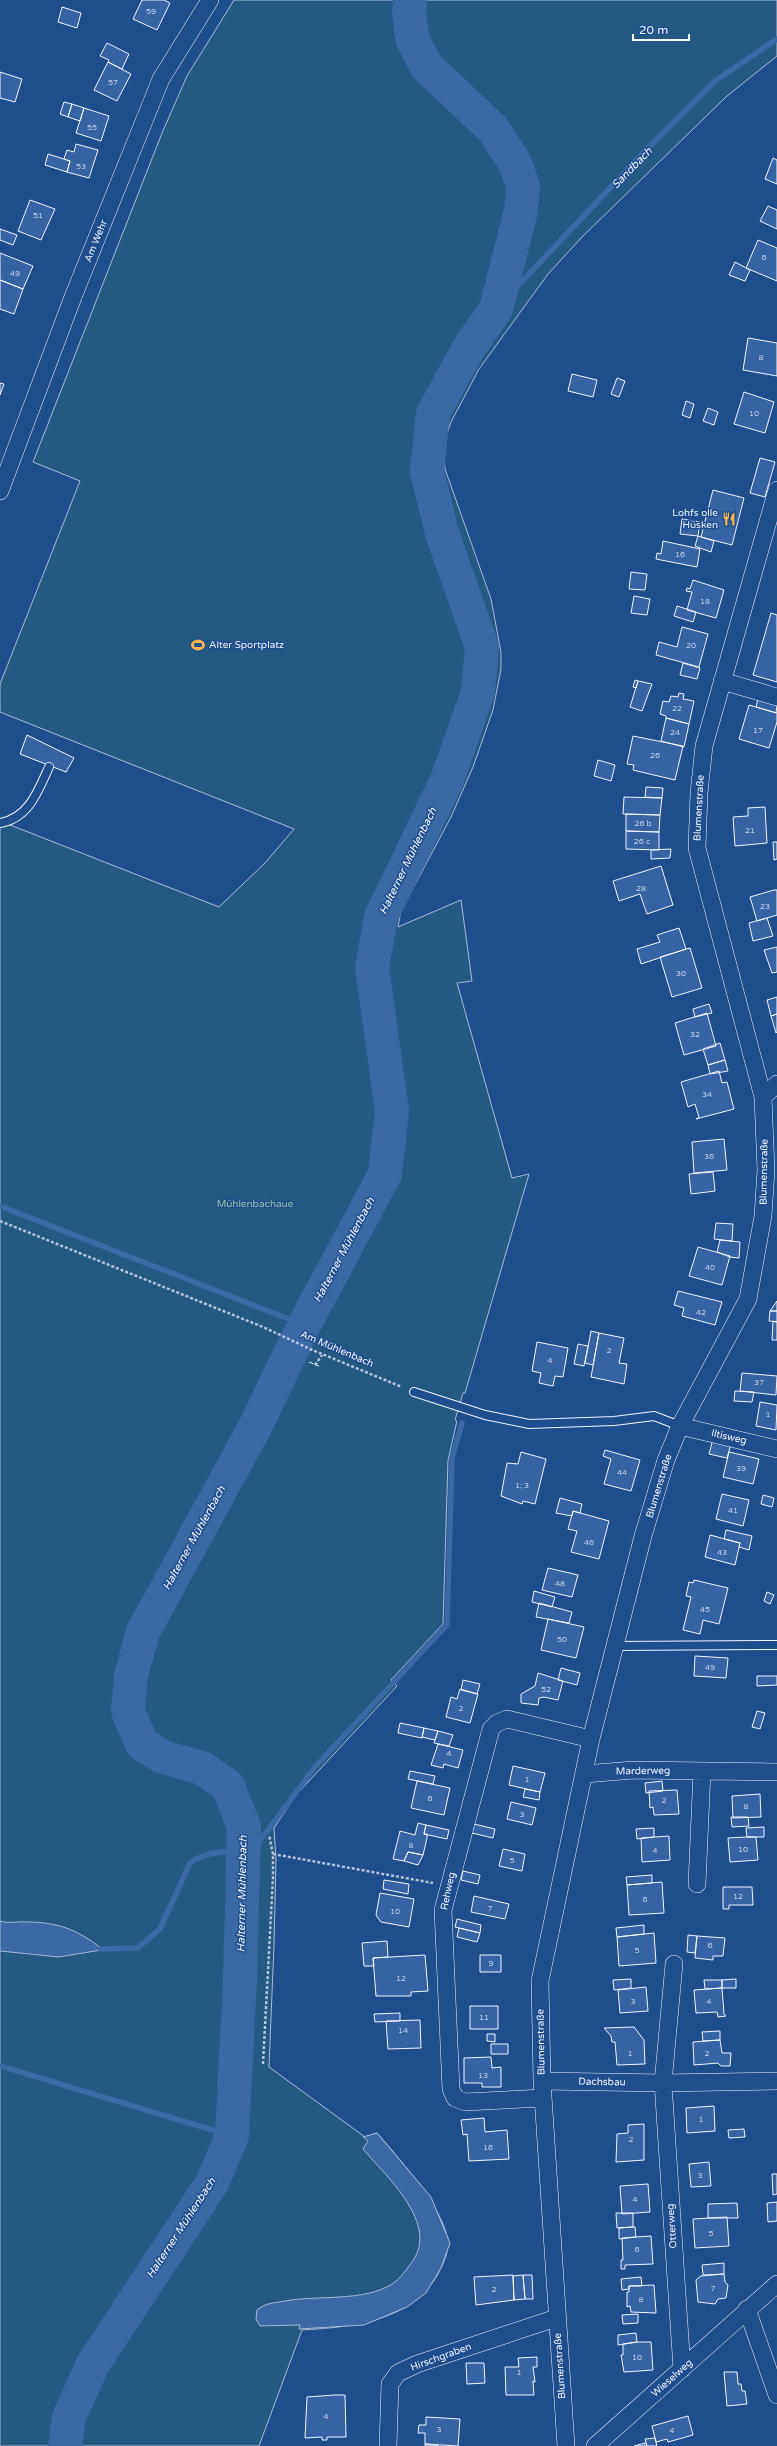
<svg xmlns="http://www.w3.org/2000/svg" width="777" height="2446" font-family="'Varela Round',sans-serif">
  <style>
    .green { fill: #245a82; stroke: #a8bbd7 }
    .water { fill: #3b69a3; stroke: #a8bbd7 }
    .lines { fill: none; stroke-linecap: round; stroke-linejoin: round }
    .stream { stroke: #3b69a3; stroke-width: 5.5 }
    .river { stroke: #3b69a3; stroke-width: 34 }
    .building { fill: #3563a3; stroke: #f2f6ff }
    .lane-casing { stroke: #f2f6ff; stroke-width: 10 }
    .street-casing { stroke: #f2f6ff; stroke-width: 18 }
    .path { stroke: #b3c4dc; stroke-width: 2.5; stroke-dasharray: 3 2; stroke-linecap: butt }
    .lane { stroke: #1f4e8c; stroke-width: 8 }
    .street { stroke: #1f4e8c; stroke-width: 17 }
    .fence { stroke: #f2f6ff; stroke-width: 1; stroke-dasharray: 5 2; stroke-linecap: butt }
    .labels { text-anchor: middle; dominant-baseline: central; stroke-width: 3; stroke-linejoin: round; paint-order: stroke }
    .number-label { font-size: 8px; fill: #c3d1e8 }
    .street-label { font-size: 10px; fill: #f2f6ff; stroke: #1f4e8c }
    .poi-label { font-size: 10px; fill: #f2f6ff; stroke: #1f4e8c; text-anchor: end }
    .park-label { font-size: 10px; fill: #97c8a6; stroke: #1f4e8c }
    .water-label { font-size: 11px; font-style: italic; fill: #f2f6ff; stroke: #1f4e8c }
  </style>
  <rect width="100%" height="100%" fill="#1f4e8c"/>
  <path class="green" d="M234,0h543v56l-50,40 -145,141 -34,37 -69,95 -28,53 -8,24 2,23 46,130 10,53v17l-8,41 -20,57 -22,50 -50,94 -3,16 63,-27 11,81 -15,2 55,195 17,-4 -64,219h-2l-8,27 2,1 -9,39 -5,164 -52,56 6,6 -101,109 -22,33 2,31 -2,86 -5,122 96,70 12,-4c20,23 65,74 70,104 3,14 -3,25 -9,37 -27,48 -87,53 -136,56l-43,116h-259v-1625l219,86 46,-44 29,-34 -294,-117v-28l80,-203 -47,-19 129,-329 25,-57z"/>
  <path class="water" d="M0,1921c8,3 19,0 28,1 29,0 50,8 73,26v2l-42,7 -59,-6z
    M377,2133l54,64 19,46 -9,25 -15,25 -19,14 -43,18 -65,4 1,-4 -40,1 -4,-7 1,-9c8,-7 17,-7 28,-9 32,-6 79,1 107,-17 8,-5 14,-14 20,-22 28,-38 -26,-86 -49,-113l5,-8 -5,-4z"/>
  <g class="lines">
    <path class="stream" d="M496,309l148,-157 71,-71 62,-42
      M0,1206l304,119
      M243,1856l19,-18 52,-70 133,-143 5,-167 10,-35
      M101,1949l37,-1 22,-19 30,-66c14,-11 36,-11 53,-14
      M0,2066l232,70"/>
    <path class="river" d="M65,2446l4,-29 24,-53 119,-181 20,-47 8,-155 4,-154 -16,-41 -26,-18 -39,-11 -21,-13 -14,-33 3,-36 12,-43 112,-205 49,-102 81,-151 7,-63 -20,-144 9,-50 66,-137 31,-88 4,-45 -40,-114 -15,-62 6,-57 35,-65 28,-40 25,-98 2,-25 -8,-23 -22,-34 -66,-62 -14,-26 -4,-27 1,-14"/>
  </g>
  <path class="building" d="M142,0h22l6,3 -13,27 -24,-11z
    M62,7l19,6 -4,15 -19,-6z
    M107,43l22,11 -7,15 -14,-7 1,-2 -9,-4z
    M108,62l23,12 -14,27 -23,-11z
    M0,72l22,7 -7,23 -15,-4z
    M64,102l8,2 -4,13 -8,-3z
    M72,104l12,4 -4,13 -12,-4z
    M84,108l25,8 -8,25 -25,-8z
    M76,144l22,6 -9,28 -22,-6 3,-11 -6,-2 3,-9 7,2z
    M48,154l22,7 -3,11 -22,-7z
    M773,158l4,2v24l-12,-5z
    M30,200l25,9 -14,31 -23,-9z
    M768,206l9,4v19l-17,-8z
    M0,229l17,6 -4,10 -13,-5z
    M758,240l19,8v33l-31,-13z
    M0,253l33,13 -10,23 -23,-9z
    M735,262l15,8 -5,11 -16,-6z
    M0,280l23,9 -9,25 -14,-5z
    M748,338l29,5v33l-34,-6z
    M572,374l25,6 -4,17 -25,-6z
    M617,378l8,3 -6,16 -8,-3z
    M0,383l4,1 -4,11z
    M744,392l30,10 -9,31 -31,-9z
    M686,401l8,3 -4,14 -8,-3z
    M708,408l10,4 -4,13 -11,-4z
    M760,458l15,4 -10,35 -15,-4z
    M713,490l31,8 -12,47 -31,-8z
    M682,519l18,3 -2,14 -18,-2z
    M698,536l16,5 -3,11 -16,-6z
    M663,541l37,8 -3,18 -41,-8 1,-6 4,1z
    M631,572l16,2 -2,16 -16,-1z
    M693,580l31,10 -8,28 -29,-8 5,-18 -6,-1 1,-3 3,1z
    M634,596l16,3 -3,16 -16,-2z
    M677,606l19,6 -3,10 -19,-6z
    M771,613l6,2v67l-24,-7z
    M682,627l26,7 -9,33 -43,-12 3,-13 18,5z
    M683,663l17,5 -3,11 -17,-4z
    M635,680l3,1 -2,7 -3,-1z
    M638,681l14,3 -10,27 -12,-4z
    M679,693l5,1 -1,5 11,2 -5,23 -23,-6v-2l-6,-2 3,-13 6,1 2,-6 7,1z
    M758,699l19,6 -1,8 -20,-6z
    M749,705l28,8v9l-8,26 -30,-9z
    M666,718l23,6 -5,23 -23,-6z
    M27,735l47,23 -8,14 -46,-18z
    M633,736l50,10 -8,34 -38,-9 -4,-1 1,-5 -7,-1z
    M598,760l17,5 -4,16 -17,-5z
    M646,787l17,1 -1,10 -17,-1z
    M624,797l38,1 -2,17 -37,-1z
    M765,807l2,36 -32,3 -2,-29 15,-1v-8z
    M626,814l34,1 -1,17 -33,-1z
    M626,831l33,1v18l-33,-1z
    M773,842h4v17l-3,1z
    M671,849l-1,9 -19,1v-9z
    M661,866l12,39 -26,9 -7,-20 -21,7 -6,-20z
    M774,890h3v25l-20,6 -7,-24z
    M767,918l6,18 -20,5 -4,-18z
    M679,928l7,21 -45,15 -4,-15 23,-7 -3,-7z
    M777,947v25l-5,1 -8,-23z
    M690,948l12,40 -30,9 -12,-40z
    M777,997v17l-6,2 -4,-16z
    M709,1004l3,9 -17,4 -2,-8z
    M707,1013l9,33 -32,9 -9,-32z
    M777,1014v18l-1,1 -5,-17z
    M720,1043l5,17 -17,5 -5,-16z
    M725,1060l3,11 -18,3 -2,-9z
    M719,1071l3,12 5,-1 7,27 -38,10 3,-2 -4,-13 -7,3 -7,-25z
    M724,1139l3,31 -33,3 -2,-31z
    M713,1172l2,19 -24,3 -2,-20z
    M716,1223l17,1 -1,17 -18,-2z
    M720,1240l20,2 -1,16 -9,-1 -13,-5z
    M698,1247l32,9 -8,29 -33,-9z
    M678,1291l44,11 -7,23 -33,-9 2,-8 -10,-3z
    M777,1301v10h-7z
    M770,1311h7v11l-8,-1z
    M773,1321l4,1v18h-5z
    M591,1331l8,2 -6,32 -8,-2z
    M599,1333l25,5 -5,25 8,1 -3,20 -33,-7z
    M537,1342l31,6 -5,29 -8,-1 -2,10 -14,-3 2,-10 -9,-2z
    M578,1344l10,2 -4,20 -10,-2z
    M742,1373l35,3 -1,19 -36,-4z
    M735,1391l19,1 -2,10 -18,-1z
    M760,1402l17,3 -1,25 -20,-4z
    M713,1439l18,5 -4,14 -18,-4z
    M605,1450l35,10 -9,31 -27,-7 7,-25 -8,-3z
    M521,1452l25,7 -11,45 -12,-3 -1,3 -21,-8 6,-33 11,1z
    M729,1452l30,7 -6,25 -30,-7z
    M722,1494l27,6 -6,26 -27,-7z
    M763,1495l11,3 -2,9 -11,-3z
    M560,1498l22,6 -2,9 -7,-2 -1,5 -16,-3z
    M573,1511l36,10 -10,38 -28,-7 6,-21 -9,-2z
    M726,1530l26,6 -3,14 -10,-3 1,-4 -16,-4z
    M710,1535l30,8 -5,22 -30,-8z
    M548,1568l30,7 -6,22 -30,-7z
    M694,1580l34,8 -9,36 -16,-4 -3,14 -17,-4 8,-33 -5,-1 3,-14 4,1z
    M534,1591l21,6 -3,10 -20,-5z
    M767,1592l7,3 -4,9 -6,-3z
    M539,1603l33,9 -3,11 -33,-6z
    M548,1619l36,8 -8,31 -35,-8z
    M695,1656l33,2 -2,20 -32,-2z
    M561,1668l19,5 -3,12 -19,-5z
    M538,1673l25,8 -5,19 -14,-3 -5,1 -1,7 -17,-2v-9l14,-8z
    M757,1676h20v9l-20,1z
    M463,1680l17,4 -3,10 -16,-4z
    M460,1689l18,5 -8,29 -24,-6 5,-20 6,2z
    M757,1711l8,2 -5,16 -8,-2z
    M400,1723l24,5 -2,10 -24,-5z
    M424,1728l14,3 -3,9 -13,-3z
    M438,1731l15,4 -4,11 -15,-3z
    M438,1744l25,6 -5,18 -14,-4 -1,4 -12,-3z
    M513,1766l32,7 -5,19 -31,-7z
    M410,1771l25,5 -2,8 -25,-5z
    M417,1781l33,7 -6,27 -33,-7z
    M662,1781l1,10 -17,2 -1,-10z
    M525,1789l15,3 -1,8 -16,-3z
    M677,1790l2,24 -25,1 -1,-8 -3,1 -1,-17z
    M760,1794l1,23 -28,1 -1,-22z
    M511,1802l25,6 -4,17 -25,-6z
    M731,1817h17l1,9 -17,1z
    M418,1823l8,2 -2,9h3v4l-4,17 -15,-3 -4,9 -11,-2 7,-28 15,4z
    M474,1824l21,5 -2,9 -21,-5z
    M426,1825l23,5 -2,9 -23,-5z
    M764,1827v10h-17l-1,-9z
    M654,1828v9l-17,2 -1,-10z
    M669,1836l1,24 -28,2 -1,-24z
    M747,1837h9l2,23 -28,2 -2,-24z
    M503,1849l22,5 -3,17 -23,-5z
    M408,1852l15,3 -5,10 -14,-4z
    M463,1871l17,4 -2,9 -17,-4z
    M652,1875v8l-25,2 -1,-8z
    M384,1880l25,4 -1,10 -25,-5z
    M662,1882l2,31 -35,2 -2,-30z
    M723,1887h29l1,18h-24v4h-6z
    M380,1893l34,6 -5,28 -28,-5 -5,-7z
    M474,1896l35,8 -4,15 -34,-7z
    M457,1919l24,6 -1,8 -25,-6z
    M644,1925v9l-27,3 -1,-9z
    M459,1928l21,5 -3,9 -20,-5z
    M654,1933l2,30 -37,3 -2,-29z
    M688,1935l9,1 -2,17 -8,-1z
    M697,1936l28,2 -2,18h-10v4l-18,-2z
    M387,1941l1,16 -15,1 1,8h-10l-2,-23z
    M425,1955l3,36 -17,1v4h-35l-3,-38z
    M480,1955h21v17h-21z
    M631,1979v9l-17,2 -1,-10z
    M736,1979v9h-14v-8z
    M704,1980h18v8l-17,1z
    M646,1987l2,24 -28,2 -2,-23z
    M722,1988l2,26 2,2 -8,1 -1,-5 -21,1 -2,-23z
    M470,2006h28v23h-28z
    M400,2013v8l-25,1 -1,-8z
    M420,2020l1,28 -33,1 -2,-28z
    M634,2027l10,13 1,24 -28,1 -2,-23h-3l-1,-6 -7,-8z
    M720,2031v9l-17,1 -1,-9z
    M487,2034h8v8l-8,-1z
    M720,2040l2,13h9l-1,13h-9l-3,-3 -24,2 -1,-23z
    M491,2044h17v10h-17z
    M491,2057l1,11 9,-1v20h-19v-4h-18v-25z
    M714,2106l1,25 -28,2 -1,-25z
    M484,2118l1,14 22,-2 2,29 -40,2 -2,-27 -4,1 -2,-15z
    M644,2124v36l-28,2 1,-28 11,-1v-8z
    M744,2129l1,8 -16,1 -1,-8z
    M709,2162l2,24 -20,1 -2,-23z
    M772,2174h5v20l-4,1z
    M648,2184l2,28 -28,2 -2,-28z
    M777,2202v19l-9,1 -1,-19z
    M737,2203l1,15h-30v-14z
    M616,2213h17v14l-16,1z
    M727,2217l2,29 -34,2 -2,-29z
    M633,2227h2l1,10 -17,2v-11z
    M651,2236l2,28 -28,1v4h-4v-9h2l-1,-22z
    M724,2263v11l-21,1 -1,-10z
    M724,2274l1,8 3,3 -2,13 -8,1 -3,5 -17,-2 -2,-22 5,-4z
    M513,2275l1,25 -38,5 -2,-28z
    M523,2275l2,24 -11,1 -1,-24z
    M523,2275h9l1,24h-8z
    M641,2277l1,9h-13v3l-7,1 -1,-11z
    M654,2285l2,28 -25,-1 -1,-6 -3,1v-15h2v-6z
    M638,2314v9l-15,1 -1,-9z
    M636,2333l1,9 -19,3v-10z
    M637,2342h14l2,28 -29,2 -3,-17h2v-11z
    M537,2357v10h-4l2,15 -2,-1 1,14h-28l-1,-28h14l-1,-9z
    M466,2363h18l1,20 -18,1z
    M724,2372h13l1,12h3l1,7h3l2,13 -20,2z
    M335,2395h10l1,42h-19v3h-5v-3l-17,1 2,-41z
    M688,2416l5,19 -25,7 -1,-3 -11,3 -4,-16z
    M426,2417l34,2 -2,27 -33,-2v-11h-7l1,-8h7z
    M655,2438l2,8h-10l-2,-7z
    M645,2443v3h-11z
    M425,2444l13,1v1h-13z"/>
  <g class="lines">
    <g class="lane-casing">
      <path id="lane" d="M0,823c29,-5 38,-32 49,-56
        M414,1392l71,23 44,9 85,-3 40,-5 26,10
        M615,1646l162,-1"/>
    </g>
    <g class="street-casing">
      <path id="street" d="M0,491l73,-194 88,-218 49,-79
        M722,681l55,16
        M763,1097l14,-13
        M680,1426l97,23
        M585,1774l48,-4 144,2
        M697,1884l5,-113
        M674,1964l-11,119 19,286
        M542,2081l121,2 114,-2
        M543,2098l-78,4 -10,-4 -4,-9 -8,-179 48,-181 6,-6 10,-4 84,20
        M747,2309l30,86
        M388,2446l2,-62 8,-11 19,-9 139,-46
        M566,2446l-24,-365 -2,-100 51,-242 52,-203 23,-76 14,-34 68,-127 15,-83 3,-46 -3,-73 -66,-249 2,-55 5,-47 73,-256
        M595,2446l182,-162"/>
    </g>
    <path class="path" d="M0,1221l263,106 47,22 92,38
      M315,1365l7,-10
      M273,1854l160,29
      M263,2064l10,-187v-23l-4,-19"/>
    <use href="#lane" class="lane"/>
    <use href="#street" class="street"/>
    <path class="fence" d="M309,1362l10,4"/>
  </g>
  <defs>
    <g id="restaurant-bare" transform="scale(1.08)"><path d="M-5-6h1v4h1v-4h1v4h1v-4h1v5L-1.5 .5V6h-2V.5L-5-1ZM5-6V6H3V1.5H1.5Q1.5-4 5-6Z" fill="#ffb74d" stroke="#1f4e8c" stroke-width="2.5" paint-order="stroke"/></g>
    <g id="stadium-bare" transform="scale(1.08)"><path d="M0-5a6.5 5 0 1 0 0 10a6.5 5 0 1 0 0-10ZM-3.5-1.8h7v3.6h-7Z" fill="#ffb74d" stroke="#1f4e8c" stroke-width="2.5" paint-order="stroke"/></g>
  </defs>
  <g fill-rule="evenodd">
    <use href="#restaurant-bare" x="729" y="519"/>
    <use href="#stadium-bare" x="198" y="645"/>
  </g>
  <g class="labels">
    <g class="number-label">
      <text x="151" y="11">59</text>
      <text x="113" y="82">57</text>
      <text x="92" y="127">55</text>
      <text x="81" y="166">53</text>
      <text x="38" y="215">51</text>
      <text x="764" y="257">6</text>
      <text x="15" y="273">49</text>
      <text x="761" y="357">8</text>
      <text x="754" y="413">10</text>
      <text x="680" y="554">16</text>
      <text x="705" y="601">18</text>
      <text x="691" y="645">20</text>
      <text x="677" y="708">22</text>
      <text x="758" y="730">17</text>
      <text x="675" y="732">24</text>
      <text x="655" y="755">26</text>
      <text x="643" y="823">26 b</text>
      <text x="750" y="830">21</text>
      <text x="642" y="841">26 c</text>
      <text x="641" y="888">28</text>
      <text x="765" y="906">23</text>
      <text x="681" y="973">30</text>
      <text x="695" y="1034">32</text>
      <text x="707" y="1094">34</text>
      <text x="709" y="1156">36</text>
      <text x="710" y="1267">40</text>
      <text x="701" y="1312">42</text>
      <text x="609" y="1350">2</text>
      <text x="550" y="1360">4</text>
      <text x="759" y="1382">37</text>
      <text x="768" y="1414">1</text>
      <text x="741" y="1468">39</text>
      <text x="622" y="1472">44</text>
      <text x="522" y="1485">1; 3</text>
      <text x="733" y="1510">41</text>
      <text x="589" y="1542">46</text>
      <text x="722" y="1552">43</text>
      <text x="560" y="1583">48</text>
      <text x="705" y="1609">45</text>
      <text x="562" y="1639">50</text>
      <text x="710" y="1667">49</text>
      <text x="546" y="1689">52</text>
      <text x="461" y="1708">2</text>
      <text x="449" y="1753">4</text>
      <text x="527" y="1779">1</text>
      <text x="430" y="1798">6</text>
      <text x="664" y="1800">2</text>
      <text x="746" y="1806">8</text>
      <text x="522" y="1814">3</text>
      <text x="411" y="1845">8</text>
      <text x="743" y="1849">10</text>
      <text x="655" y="1850">4</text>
      <text x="512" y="1860">5</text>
      <text x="738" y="1896">12</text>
      <text x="645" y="1899">6</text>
      <text x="490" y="1908">7</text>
      <text x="395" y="1911">10</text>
      <text x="710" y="1945">6</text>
      <text x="637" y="1950">5</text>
      <text x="491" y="1963">9</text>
      <text x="401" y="1978">12</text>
      <text x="633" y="2001">3</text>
      <text x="709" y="2001">4</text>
      <text x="484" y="2017">11</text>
      <text x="403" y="2030">14</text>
      <text x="630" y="2053">1</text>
      <text x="707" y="2053">2</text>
      <text x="483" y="2075">13</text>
      <text x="701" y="2119">1</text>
      <text x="631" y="2139">2</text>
      <text x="488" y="2147">16</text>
      <text x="700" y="2175">3</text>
      <text x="635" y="2199">4</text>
      <text x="711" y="2233">5</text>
      <text x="637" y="2249">6</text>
      <text x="713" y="2288">7</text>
      <text x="494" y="2289">2</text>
      <text x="641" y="2299">8</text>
      <text x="637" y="2357">10</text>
      <text x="519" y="2372">1</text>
      <text x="326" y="2416">4</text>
      <text x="439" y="2429">3</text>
      <text x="672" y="2430">4</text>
    </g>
    <g class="street-label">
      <text transform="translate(96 241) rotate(-68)">Am Wehr</text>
      <text transform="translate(699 808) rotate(-87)">Blumenstraße</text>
      <text transform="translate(764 1172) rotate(-89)">Blumenstraße</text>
      <text transform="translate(337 1349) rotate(23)">Am Mühlenbach</text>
      <text transform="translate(729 1437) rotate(13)">Iltisweg</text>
      <text transform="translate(659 1486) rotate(-73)">Blumenstraße</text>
      <text transform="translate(643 1771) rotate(-1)">Marderweg</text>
      <text transform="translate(448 1891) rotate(-78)">Rehweg</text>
      <text transform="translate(541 2042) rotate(-91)">Blumenstraße</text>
      <text transform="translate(602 2082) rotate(1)">Dachsbau</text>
      <text transform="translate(672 2226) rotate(-94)">Otterweg</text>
      <text transform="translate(441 2357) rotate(-20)">Hirschgraben</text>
      <text transform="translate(560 2366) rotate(-94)">Blumenstraße</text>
      <text transform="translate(672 2378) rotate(-42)">Wieselweg</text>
    </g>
    <g class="poi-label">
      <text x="718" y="513">Lohfs olle<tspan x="718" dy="12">Hüsken</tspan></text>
      <text x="209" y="645" text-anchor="start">Alter Sportplatz</text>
    </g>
    <g class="park-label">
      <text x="255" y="1204">Mühlenbachaue</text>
    </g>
    <g class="water-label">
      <text transform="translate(632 168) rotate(-46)">Sandbach</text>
      <text transform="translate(408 861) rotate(-64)">Halterner Mühlenbach</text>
      <text transform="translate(344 1250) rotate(-62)">Halterner Mühlenbach</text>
      <text transform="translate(194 1538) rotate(-61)">Halterner Mühlenbach</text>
      <text transform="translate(242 1894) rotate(-89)">Halterner Mühlenbach</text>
      <text transform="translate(181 2228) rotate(-57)">Halterner Mühlenbach</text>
    </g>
  </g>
  <path d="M633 34v6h56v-6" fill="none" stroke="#f2f6ff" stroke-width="2"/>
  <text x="639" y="34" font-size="12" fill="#f2f6ff" stroke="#1f4e8c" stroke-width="3" paint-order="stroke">20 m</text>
</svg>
